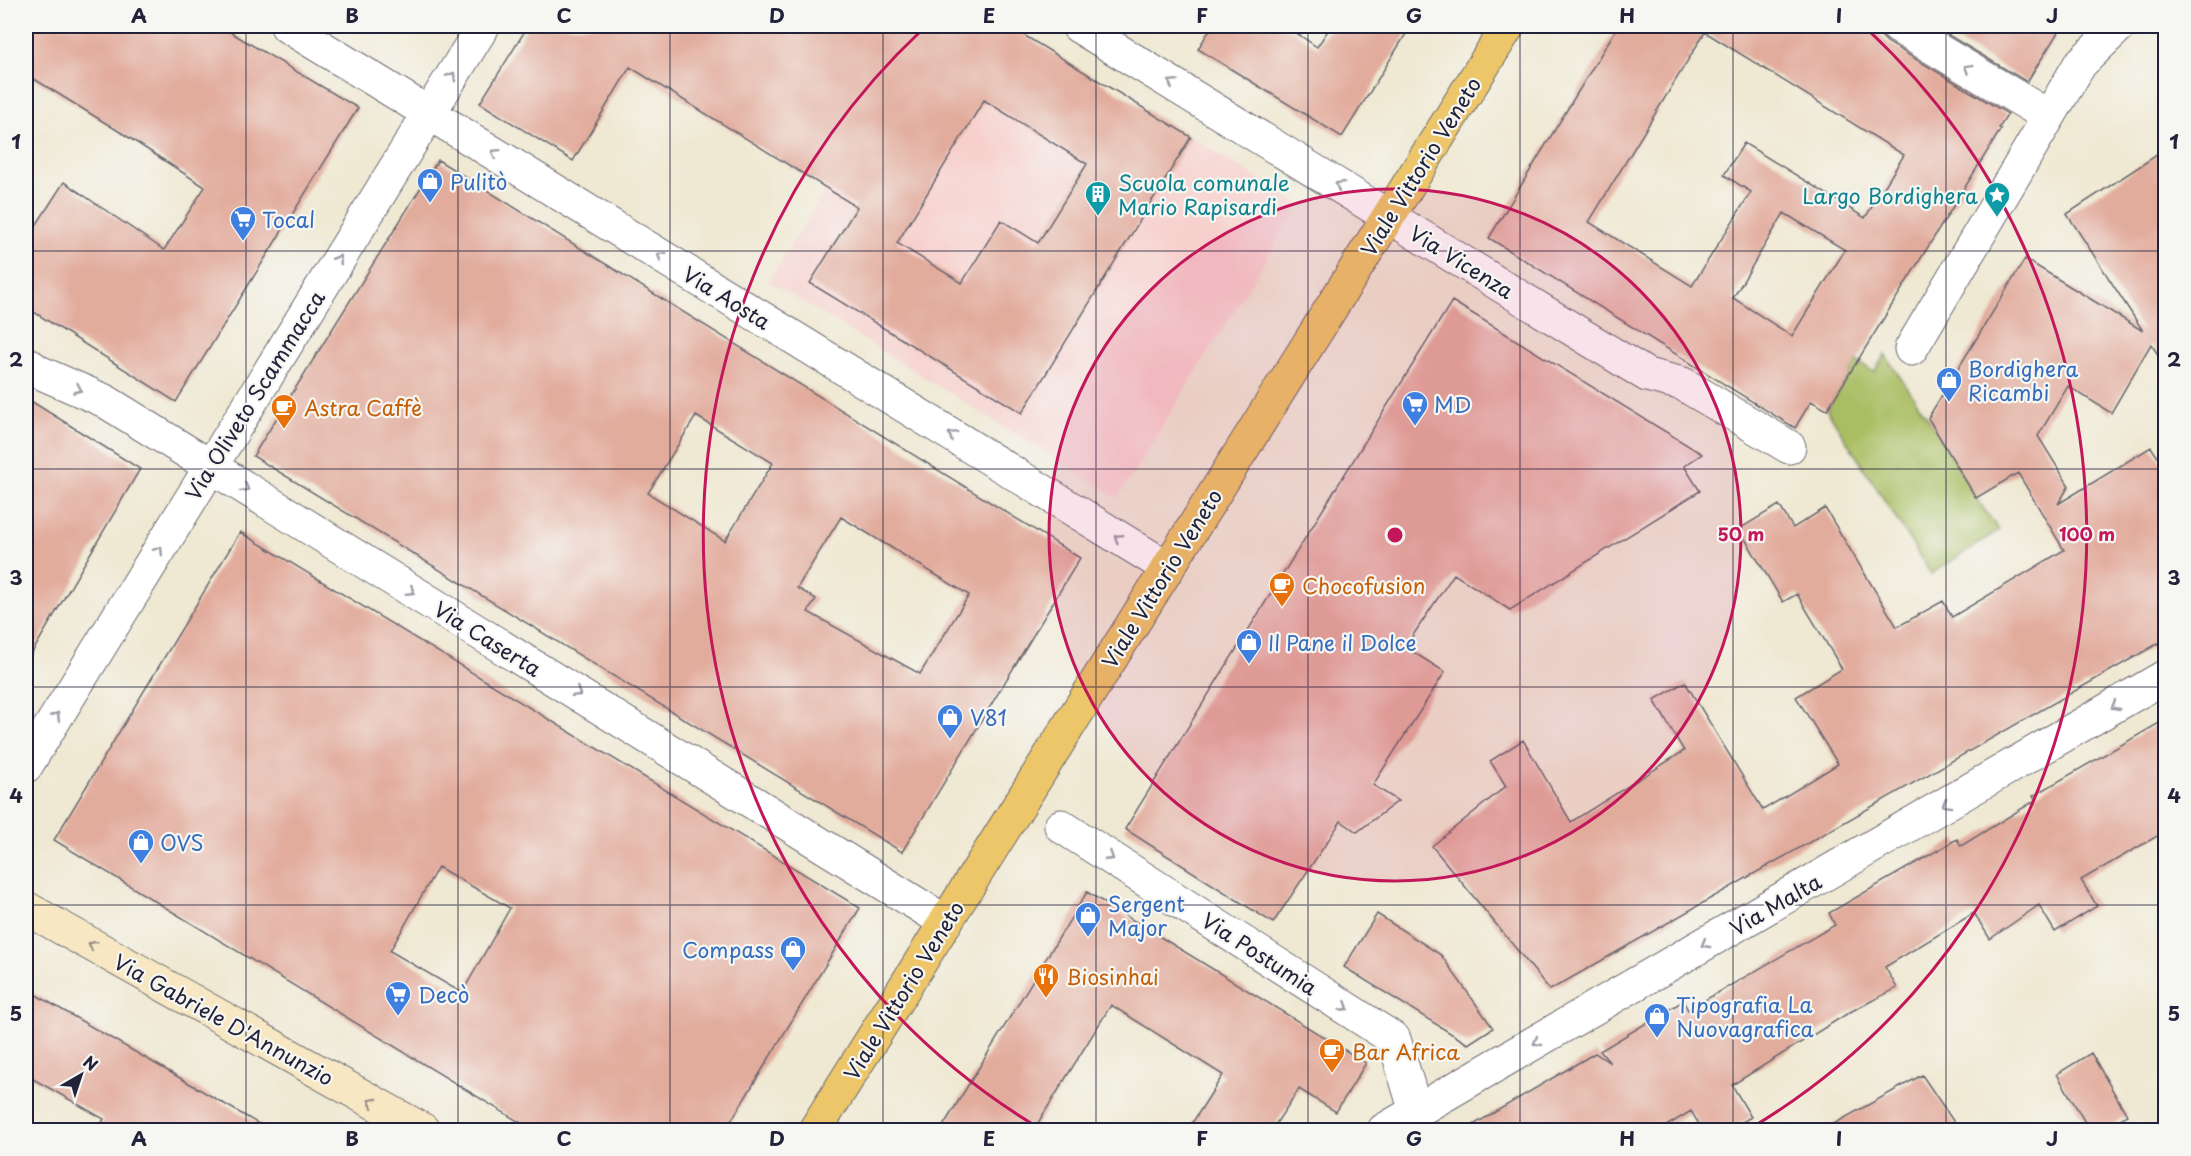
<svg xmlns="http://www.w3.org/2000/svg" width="2191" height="1156" font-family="'Playpen Sans',sans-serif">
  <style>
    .built { fill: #f7d0cd }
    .green { fill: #a9be62; stroke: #66704e; stroke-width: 1.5 }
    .building { fill: #e2ac9d; fill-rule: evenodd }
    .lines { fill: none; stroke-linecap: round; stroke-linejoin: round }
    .street-casing { stroke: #6a6770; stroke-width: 35 }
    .secondary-casing { stroke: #6a6770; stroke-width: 35 }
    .primary-casing { stroke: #6a6770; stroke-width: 35 }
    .street { stroke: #fff; stroke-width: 33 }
    .secondary { stroke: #f7e8c3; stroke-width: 33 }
    .primary { stroke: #ecc669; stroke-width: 33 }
    .oneway { stroke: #9c9ca7 }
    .oneway2 { stroke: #978f86 }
    .grid { fill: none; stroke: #22223b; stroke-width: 1.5; stroke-opacity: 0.55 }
    .ring { fill: none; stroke: #c2185b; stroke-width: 3 }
    .labels { text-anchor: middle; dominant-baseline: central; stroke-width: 4.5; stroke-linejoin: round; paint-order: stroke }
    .street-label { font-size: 21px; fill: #22223b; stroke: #f6f6f2 }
    .shop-label { font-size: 21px; fill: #366cbe; stroke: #f6f6f2; text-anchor: start }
    .culture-label { font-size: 21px; fill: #0d838f; stroke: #f6f6f2; text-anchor: start }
    .food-label { font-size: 21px; fill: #c56008; stroke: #f6f6f2; text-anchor: start }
    .centre { fill: #c2185b; stroke: #f6f6f2; stroke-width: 3 }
    .ring-label { font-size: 18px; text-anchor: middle; font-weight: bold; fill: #c2185b; stroke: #f6f6f2; stroke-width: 4.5; stroke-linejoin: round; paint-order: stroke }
    .neatline { fill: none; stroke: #22223b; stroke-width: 2 }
    .grid-label { font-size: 20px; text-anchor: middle; font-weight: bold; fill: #22223b }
  </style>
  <rect width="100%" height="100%" fill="#f6f6f2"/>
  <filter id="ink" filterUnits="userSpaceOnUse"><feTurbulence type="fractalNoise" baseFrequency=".0167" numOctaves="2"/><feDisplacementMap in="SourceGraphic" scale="12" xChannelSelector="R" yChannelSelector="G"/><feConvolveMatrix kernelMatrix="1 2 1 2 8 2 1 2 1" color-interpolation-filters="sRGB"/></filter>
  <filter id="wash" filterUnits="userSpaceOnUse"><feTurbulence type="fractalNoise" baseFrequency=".008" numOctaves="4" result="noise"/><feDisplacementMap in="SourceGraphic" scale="24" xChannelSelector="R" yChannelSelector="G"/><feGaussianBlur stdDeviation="1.35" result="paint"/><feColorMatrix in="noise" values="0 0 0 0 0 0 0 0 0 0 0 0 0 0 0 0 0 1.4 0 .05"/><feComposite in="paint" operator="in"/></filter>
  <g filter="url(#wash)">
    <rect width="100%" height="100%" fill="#efe8d2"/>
    <path class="built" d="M927,26h82l291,178 -182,294 -349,-217z"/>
    <path class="green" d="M1885,355l43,63 48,80 23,32 -68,44 -104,-164 30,-49 17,11z"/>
    <g id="blocks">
      <path class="building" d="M26,26h194l138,82 -182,294 -150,-95v-66l38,-59 100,68 41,-63 -80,-52 -99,-61z
        M528,26h481l182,111 -169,276 -212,-130 47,-76 -227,-140 -57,94 -93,-58zM984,100l103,64 -49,79 -37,-23 -39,63 -65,-40z
        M1212,26h74l31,21 14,-21h80l-69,111 -144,-88z
        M1618,26h260l2,9 7,7 121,72 -9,14 2,1 -174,281 -16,-9 -16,27 -306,-190zM1705,32l199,123 -39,63 -121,-75 -20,32 27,17 -59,94 -103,-64zM1784,213l61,37 -53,86 -59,-38z
        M1933,26h129l-35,56z
        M2166,149v218l-15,-23 -40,69 -43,-27 -30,50 31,50 -11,18 93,-57 15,22v170l-616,351 -118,-144 74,-60 -16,-25 33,-21 48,82 113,-71 -30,-51 31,-18 78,128 75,-46 -42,-67 46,-28 -45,-75 -14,8 -44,-73 40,-24 14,23 32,-20 72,119 46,-26 9,16 112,-67 -46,-77 -42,25 -48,-80 97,-159 118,72 -76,-117z
        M438,160l642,398 -178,294 -649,-396zM696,416l77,47 -48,78 -77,-48zM841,517l128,78 -49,79 -112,-62 8,-13 -19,-11z
        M1452,301l250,153 -18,12 16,25 -190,119 -56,-36 -49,73 40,25 -72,113 25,16 -41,31 -16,-11 -68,102 -148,-94z
        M26,398l114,71 -114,194z
        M240,532l620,376 -135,223h-191l-480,-291zM438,867l72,41 -48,85 -72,-42z
        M2166,719v112l-85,49 16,26 -42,26 -16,-27 -49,34 -16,-26 -89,54 12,21 -47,24 -118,73 19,32 -24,14h-24l-12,-20 -33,20h-195l132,-78 15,10 -10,-12 83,-50 5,9 147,-85 -6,-12 128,-74 4,7 75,-46 -3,-4z
        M1087,892l279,171 -30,49 -37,-23 -28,42h-84l36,-56 -112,-70 -78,126h-93z
        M1377,914l64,41 52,73 -25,16 -124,-77z
        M26,989l142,82 103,60h-174l7,-12 -78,-44z
        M2091,1053l36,62 -26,16h-11l-33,-57z
        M1922,1075l38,56h-139z"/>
    </g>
  </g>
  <g filter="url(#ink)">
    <use href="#blocks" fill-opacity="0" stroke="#6a6770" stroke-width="1.5"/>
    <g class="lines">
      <g class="street-casing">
        <path id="street" d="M287,26l881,542
          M1078,26l569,349 36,9 106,63
          M1897,26l151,90
          M1911,349l169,-285 39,-38
          M26,363l13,9 66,29 841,521
          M26,766l457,-740
          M1061,826l333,213 22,73
          M1384,1130l782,-454"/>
      </g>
      <g class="secondary-casing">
        <path id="secondary" d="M26,908l397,222"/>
      </g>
      <g class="primary-casing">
        <path id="primary" d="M815,1130l693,-1104"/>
      </g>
      <use href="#street" class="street"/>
      <use href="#secondary" class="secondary"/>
      <use href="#primary" class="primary"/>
    </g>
    <defs><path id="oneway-chevron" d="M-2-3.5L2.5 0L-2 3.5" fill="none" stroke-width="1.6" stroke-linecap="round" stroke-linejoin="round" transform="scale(1.5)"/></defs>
    <g class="oneway">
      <use href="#oneway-chevron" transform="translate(1968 68) rotate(-149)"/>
      <use href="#oneway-chevron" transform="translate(452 76) rotate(-58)"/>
      <use href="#oneway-chevron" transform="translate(1172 83) rotate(-148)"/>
      <use href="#oneway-chevron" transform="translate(495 153) rotate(-148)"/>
      <use href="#oneway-chevron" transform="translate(1339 185) rotate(-149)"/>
      <use href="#oneway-chevron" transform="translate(661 256) rotate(-148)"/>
      <use href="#oneway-chevron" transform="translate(338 259) rotate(-58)"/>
      <use href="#oneway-chevron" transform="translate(78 389) rotate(24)"/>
      <use href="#oneway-chevron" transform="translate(952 435) rotate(-148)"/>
      <use href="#oneway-chevron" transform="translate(245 488) rotate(31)"/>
      <use href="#oneway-chevron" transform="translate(1118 538) rotate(-148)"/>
      <use href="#oneway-chevron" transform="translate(159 550) rotate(-58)"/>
      <use href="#oneway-chevron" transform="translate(411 591) rotate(32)"/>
      <use href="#oneway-chevron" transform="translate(577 693) rotate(32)"/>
      <use href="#oneway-chevron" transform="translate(2115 706) rotate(150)"/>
      <use href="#oneway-chevron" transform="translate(56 716) rotate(-58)"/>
      <use href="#oneway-chevron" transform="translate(1946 804) rotate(150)"/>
      <use href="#oneway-chevron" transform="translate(1110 857) rotate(33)"/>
      <use href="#oneway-chevron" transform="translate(1705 944) rotate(150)"/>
      <use href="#oneway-chevron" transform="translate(1345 1007) rotate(33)"/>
      <use href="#oneway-chevron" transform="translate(1537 1042) rotate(150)"/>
    </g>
    <g class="oneway2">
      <use href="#oneway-chevron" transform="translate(92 945) rotate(-151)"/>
      <use href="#oneway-chevron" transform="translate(372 1102) rotate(-151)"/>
    </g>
  </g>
  <path class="grid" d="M246,26v1104M458,26v1104M670,26v1104M883,26v1104M1096,26v1104M1308,26v1104M1520,26v1104M1733,26v1104M1946,26v1104M26,251h2140M26,469h2140M26,687h2140M26,905h2140"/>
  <circle cx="1395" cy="535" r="346" fill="#c2185b" fill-opacity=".12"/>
  <g class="ring">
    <circle cx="1395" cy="535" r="346"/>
    <path d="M1039 1128A692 692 0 0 1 923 29M1867 29A692 692 0 0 1 1751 1128"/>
  </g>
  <defs>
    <g id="shop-pin" transform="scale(1.35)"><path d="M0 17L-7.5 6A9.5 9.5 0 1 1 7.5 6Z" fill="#3f7fe0" stroke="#f6f6f2"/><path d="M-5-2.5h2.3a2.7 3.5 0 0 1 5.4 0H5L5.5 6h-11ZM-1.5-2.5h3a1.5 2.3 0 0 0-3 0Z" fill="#fff"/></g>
    <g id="building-pin" transform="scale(1.35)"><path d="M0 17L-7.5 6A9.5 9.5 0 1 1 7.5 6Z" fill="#0f9aa8" stroke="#f6f6f2"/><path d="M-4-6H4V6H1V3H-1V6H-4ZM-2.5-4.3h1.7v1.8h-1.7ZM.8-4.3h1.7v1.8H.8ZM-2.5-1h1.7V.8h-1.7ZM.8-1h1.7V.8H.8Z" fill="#fff"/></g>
    <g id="sight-pin" transform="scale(1.35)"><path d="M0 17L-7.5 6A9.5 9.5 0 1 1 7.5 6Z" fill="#0f9aa8" stroke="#f6f6f2"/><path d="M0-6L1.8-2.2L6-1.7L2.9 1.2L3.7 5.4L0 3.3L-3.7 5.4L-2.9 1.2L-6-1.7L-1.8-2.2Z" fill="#fff"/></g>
    <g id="supermarket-pin" transform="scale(1.35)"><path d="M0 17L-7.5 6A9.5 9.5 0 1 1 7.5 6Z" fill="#3f7fe0" stroke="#f6f6f2"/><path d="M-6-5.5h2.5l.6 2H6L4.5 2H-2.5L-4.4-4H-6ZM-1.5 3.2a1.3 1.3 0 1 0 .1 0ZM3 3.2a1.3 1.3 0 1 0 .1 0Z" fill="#fff"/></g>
    <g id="cafe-pin" transform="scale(1.35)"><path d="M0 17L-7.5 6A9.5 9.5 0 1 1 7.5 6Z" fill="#e8710a" stroke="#f6f6f2"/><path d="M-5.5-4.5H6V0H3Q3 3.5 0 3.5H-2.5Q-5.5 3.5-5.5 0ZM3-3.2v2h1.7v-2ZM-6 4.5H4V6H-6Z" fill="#fff"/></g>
    <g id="restaurant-pin" transform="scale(1.35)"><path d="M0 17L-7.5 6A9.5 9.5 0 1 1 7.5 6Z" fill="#e8710a" stroke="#f6f6f2"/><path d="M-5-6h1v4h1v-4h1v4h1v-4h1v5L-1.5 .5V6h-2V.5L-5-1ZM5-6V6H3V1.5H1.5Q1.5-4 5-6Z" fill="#fff"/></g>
  </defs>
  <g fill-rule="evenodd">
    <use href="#shop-pin" x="430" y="181"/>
    <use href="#building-pin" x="1098" y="194"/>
    <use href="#sight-pin" x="1997" y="195"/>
    <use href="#supermarket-pin" x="243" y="219"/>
    <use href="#shop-pin" x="1949" y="380"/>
    <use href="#supermarket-pin" x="1415" y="404"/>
    <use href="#cafe-pin" x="284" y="407"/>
    <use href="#cafe-pin" x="1282" y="585"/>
    <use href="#shop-pin" x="1249" y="642"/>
    <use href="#shop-pin" x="950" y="717"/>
    <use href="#shop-pin" x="141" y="842"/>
    <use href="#shop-pin" x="1088" y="915"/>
    <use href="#shop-pin" x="793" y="949"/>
    <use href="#restaurant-pin" x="1046" y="976"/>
    <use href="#supermarket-pin" x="398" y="994"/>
    <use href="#shop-pin" x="1657" y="1016"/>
    <use href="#cafe-pin" x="1332" y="1051"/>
  </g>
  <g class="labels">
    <g class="street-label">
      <text transform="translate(1420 166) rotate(-58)">Viale Vittorio Veneto</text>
      <text transform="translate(1462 261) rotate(32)">Via Vicenza</text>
      <text transform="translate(727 297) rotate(32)">Via Aosta</text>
      <text transform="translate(254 395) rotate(-58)">Via Oliveto Scammacca</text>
      <text transform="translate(1161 578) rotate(-58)">Viale Vittorio Veneto</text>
      <text transform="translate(488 638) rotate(32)">Via Caserta</text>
      <text transform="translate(1775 904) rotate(-30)">Via Malta</text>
      <text transform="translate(1260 953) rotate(33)">Via Postumia</text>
      <text transform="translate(903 990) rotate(-58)">Viale Vittorio Veneto</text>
      <text transform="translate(224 1019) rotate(29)">Via Gabriele D'Annunzio</text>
    </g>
    <g class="shop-label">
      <text x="450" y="181">Pulitò</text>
      <text x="262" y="219">Tocal</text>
      <text x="1968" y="368">Bordighera<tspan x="1968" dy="24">Ricambi</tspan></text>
      <text x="1434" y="404">MD</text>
      <text x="1268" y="642">Il Pane il Dolce</text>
      <text x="970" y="717">V81</text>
      <text x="160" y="842">OVS</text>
      <text x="1108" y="903">Sergent<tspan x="1108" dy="24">Major</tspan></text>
      <text x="774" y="949" text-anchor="end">Compass</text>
      <text x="418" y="994">Decò</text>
      <text x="1676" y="1004">Tipografia La<tspan x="1676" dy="24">Nuovagrafica</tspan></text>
    </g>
    <g class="culture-label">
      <text x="1118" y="182">Scuola comunale<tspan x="1118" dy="24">Mario Rapisardi</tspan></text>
      <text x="1978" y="195" text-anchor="end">Largo Bordighera</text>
    </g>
    <g class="food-label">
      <text x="304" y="407">Astra Caffè</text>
      <text x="1302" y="585">Chocofusion</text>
      <text x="1066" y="976">Biosinhai</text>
      <text x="1352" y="1051">Bar Africa</text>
    </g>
  </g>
  <circle cx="1395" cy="535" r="9" class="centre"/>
  <g class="ring-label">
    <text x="1741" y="541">50 m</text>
    <text x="2087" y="541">100 m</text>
  </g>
  <rect width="2191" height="1156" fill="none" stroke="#f6f6f2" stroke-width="66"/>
  <g transform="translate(81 1075) rotate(39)" stroke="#f6f6f2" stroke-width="4.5" paint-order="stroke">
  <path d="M0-4.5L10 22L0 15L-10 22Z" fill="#22223b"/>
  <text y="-9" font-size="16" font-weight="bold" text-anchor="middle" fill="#22223b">N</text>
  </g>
  <rect x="33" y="33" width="2125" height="1090" class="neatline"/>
  <g class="grid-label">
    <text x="139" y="23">A</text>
    <text x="352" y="23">B</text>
    <text x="564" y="23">C</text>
    <text x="777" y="23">D</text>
    <text x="989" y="23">E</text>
    <text x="1202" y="23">F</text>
    <text x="1414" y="23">G</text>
    <text x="1627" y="23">H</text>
    <text x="1839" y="23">I</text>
    <text x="2052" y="23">J</text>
    <text x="16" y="149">1</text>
    <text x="2174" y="149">1</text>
    <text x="16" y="367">2</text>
    <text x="2174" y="367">2</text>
    <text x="16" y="585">3</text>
    <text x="2174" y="585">3</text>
    <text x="16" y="803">4</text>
    <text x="2174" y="803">4</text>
    <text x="16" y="1021">5</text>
    <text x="2174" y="1021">5</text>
    <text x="139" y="1146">A</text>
    <text x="352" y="1146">B</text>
    <text x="564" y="1146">C</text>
    <text x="777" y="1146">D</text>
    <text x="989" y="1146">E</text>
    <text x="1202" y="1146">F</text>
    <text x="1414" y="1146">G</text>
    <text x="1627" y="1146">H</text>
    <text x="1839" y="1146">I</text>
    <text x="2052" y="1146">J</text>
  </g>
</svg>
